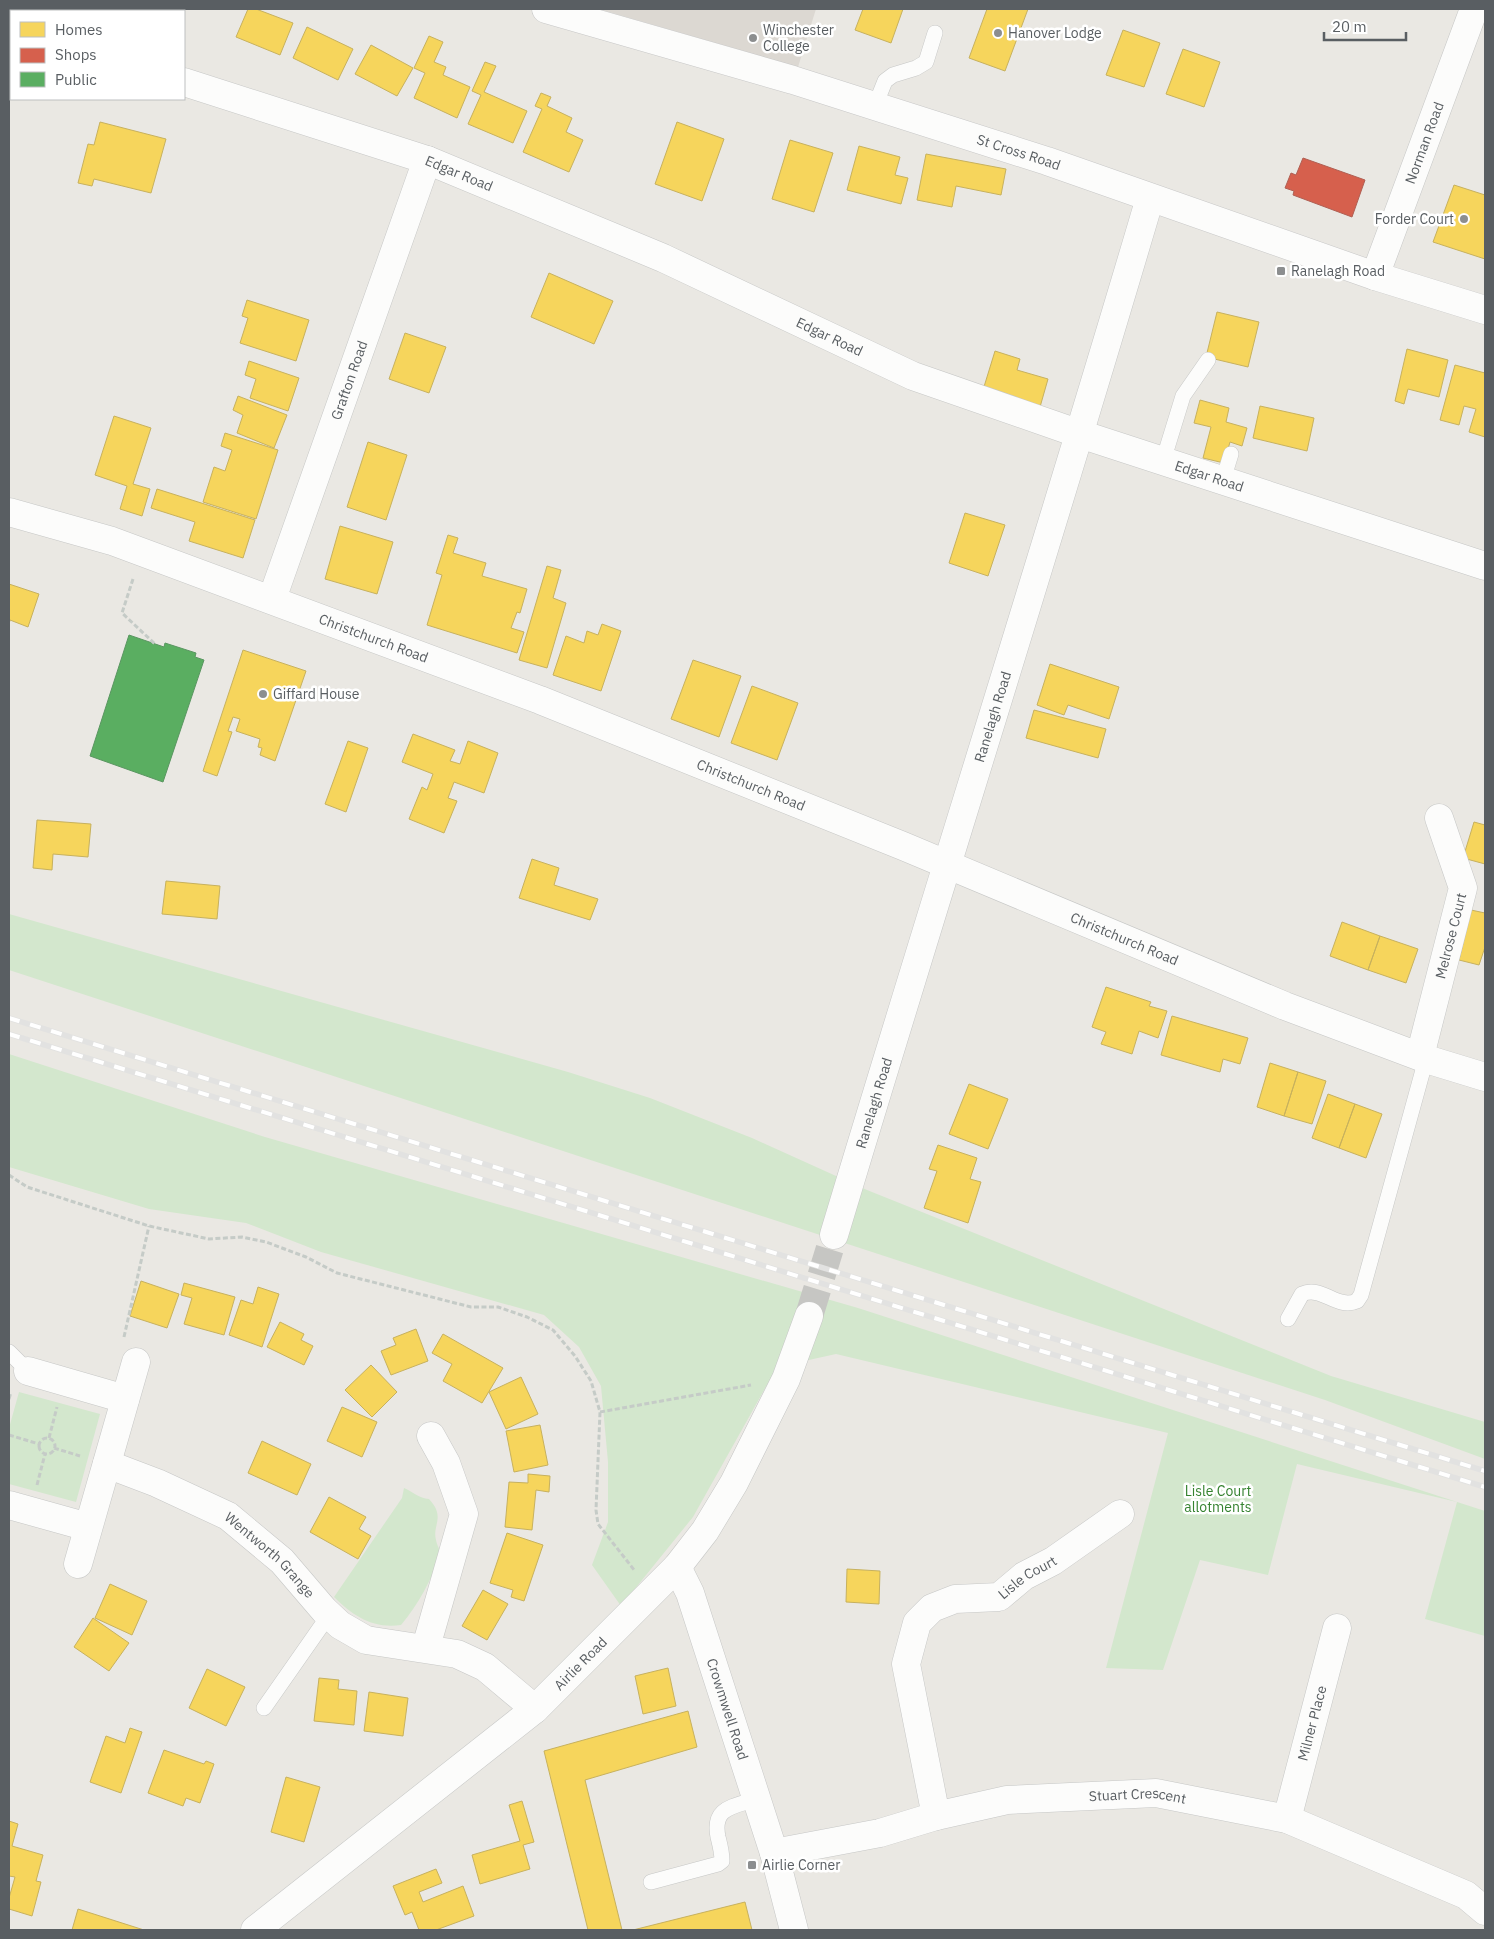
<svg xmlns="http://www.w3.org/2000/svg" width="1494" height="1939" font-family="'IBM Plex Sans',sans-serif">
  <style>
    .education { fill: #dcd8d2 }
    .green { fill: #d3e7cd }
    .homes { fill: #f6d55c; stroke: #c7b15e }
    .shops { fill: #d6604d; stroke: #b05f53 }
    .public { fill: #5aae61; stroke: #5a9661 }
    .lines { fill: none; stroke-linecap: round; stroke-linejoin: round }
    .minor-tunnel { stroke: #c6c6c3; stroke-width: 28; stroke-dasharray: 28 14; stroke-linecap: butt }
    .service-casing { stroke: #c6c7c6; stroke-width: 16 }
    .minor-casing { stroke: #c6c7c6; stroke-width: 29 }
    .secondary-casing { stroke: #c7c7c7; stroke-width: 29 }
    .path { stroke: #c5cbc7; stroke-width: 3; stroke-dasharray: 5 2.5; stroke-linecap: butt }
    .service { stroke: #fcfcfb; stroke-width: 15 }
    .minor { stroke: #fcfcfb; stroke-width: 28 }
    .secondary { stroke: #fcfcfb; stroke-width: 28 }
    .rail-casing { stroke: #e2e2e1; stroke-width: 5.5 }
    .rail { stroke: #fff; stroke-width: 4; stroke-dasharray: 11; stroke-linecap: butt }
    .poi-dot { fill: #8c8e8f; stroke: #fff; stroke-width: 2 }
    .labels { text-anchor: middle; dominant-baseline: central; stroke-width: 5; stroke-linejoin: round; paint-order: stroke }
    .poi-label { font-size: 14px; fill: #595e62; stroke: #fff; text-anchor: start }
    .street-label { font-size: 14px; fill: #595e62; stroke: #fff }
    .park-label { font-size: 14px; fill: #368330; stroke: #fff }
  </style>
  <rect width="100%" height="100%" fill="#eae8e3"/>
  <path class="education" d="M599,9h217l-18,58z"/>
  <path class="green" d="M9,914l559,158 82,26 102,40 115,52 464,186 154,46v37l-160,-59 -1316,-430z
    M9,1054l256,83 593,171 627,203v125l-60,-17 32,-117 -160,-38 -29,111 -68,-15 -37,110 -57,-2 62,-235 -332,-79 -59,13 -84,150 -72,89 -29,-41 16,-43v-60l-7,-76 -22,-39 -35,-32 -223,-63 -75,-29 -97,-14 -140,-42z
    M19,1392l81,22 -24,88 -67,-18v-56z
    M404,1488c9,4 15,10 25,11 17,18 3,26 7,41 1,6 4,9 5,15 -11,26 -22,49 -40,70 -28,4 -48,-9 -67,-28l68,-99z"/>
  <path class="homes" d="M70,9h88l-1,2h-88z
    M248,9h8l37,14 -13,32 -44,-18z
    M863,9h40l-12,34 -36,-13z
    M987,9h41l-23,62 -36,-13z
    M307,27l46,22 -15,31 -45,-22z
    M1123,30l37,13 -16,44 -38,-12z
    M429,36l14,6 -9,20 12,5 -3,8 27,12 -13,31 -43,-20 11,-25 -11,-5z
    M371,45l42,23 -16,28 -42,-22z
    M1183,49l37,13 -16,45 -38,-13z
    M485,62l11,4 -12,26 43,19 -14,32 -45,-19 13,-29 -9,-4z
    M541,93l10,4 -4,9 25,12 -6,14 17,8 -14,32 -46,-20 19,-43 -7,-3z
    M100,122l66,17 -15,54 -57,-14 -2,7 -14,-3 10,-39 6,1z
    M677,122l47,17 -22,62 -47,-17z
    M790,140l43,13 -19,59 -42,-13z
    M859,146l41,11 -5,18 13,3 -7,26 -54,-14z
    M926,154l80,15 -5,26 -45,-9 -4,21 -35,-7z
    M1454,185l31,10v64l-52,-17z
    M549,273l64,28 -19,43 -63,-27z
    M247,300l62,20 -13,41 -56,-18 8,-25 -6,-2z
    M1217,312l42,10 -11,45 -42,-10z
    M405,333l41,14 -17,46 -40,-14z
    M1407,349l41,11 -9,37 -31,-8 -4,15 -9,-3z
    M995,351l25,8 -3,11 31,9 -8,28 -57,-17z
    M249,361l50,17 -11,33 -38,-13 6,-19 -11,-4z
    M1455,365l30,8v64l-16,-5 7,-23 -12,-3 -5,19 -19,-5z
    M238,396l49,19 -13,33 -37,-15 6,-18 -10,-5z
    M1200,400l29,8 -3,14 21,6 -5,18 -12,-4 -6,21 -21,-5 8,-31 -17,-4z
    M1260,406l54,12 -7,33 -54,-13z
    M114,416l37,12 -18,56 17,5 -8,27 -22,-7 7,-23 -32,-11z
    M225,433l53,17 -22,69 -53,-17 11,-35 11,4 7,-21 -11,-4z
    M368,442l39,13 -21,65 -39,-13z
    M157,489l98,31 -12,38 -54,-17 6,-19 -44,-14z
    M965,513l40,12 -17,51 -39,-13z
    M340,526l53,16 -16,52 -52,-15z
    M448,535l10,3 -5,15 33,10 -4,13 45,13 -7,24 -3,-1 -6,16 13,4 -7,21 -90,-28 15,-50 -6,-2z
    M547,566l14,4 -8,28 13,5 -19,65 -28,-8z
    M9,584l30,10 -11,33 -18,-7 -1,5z
    M602,624l19,7 -20,60 -48,-16 13,-39 18,7 3,-12 11,4z
    M243,650l63,21 -31,90 -15,-6 2,-7 -4,-1 2,-8 -24,-8 4,-12 -7,-2 -5,14 4,1 -15,44 -14,-5z
    M693,660l48,16 -22,61 -48,-18z
    M1050,664l69,23 -10,32 -41,-14 -4,10 -27,-10z
    M752,686l46,17 -21,57 -46,-17z
    M1034,710l72,19 -8,29 -72,-20z
    M413,734l42,16 -5,11 10,3 8,-23 30,12 -14,40 -30,-11 -6,16 9,3 -13,32 -35,-14 13,-32 5,3 6,-16 -31,-12z
    M348,741l20,7 -22,64 -21,-8z
    M37,820l54,4 -3,33 -35,-3 -1,16 -19,-2z
    M1474,822l11,3v39l-22,-6z
    M532,859l27,9 -5,17 44,14 -8,21 -71,-22z
    M166,881l54,5 -3,33 -55,-5z
    M1471,910l14,3v34l-6,18 -20,-5z
    M1342,922l38,14 -12,34 -38,-14z
    M1380,936l38,13 -12,34 -38,-13z
    M1106,987l45,15 -2,4 18,5 -9,27 -19,-7 -7,23 -31,-10 5,-12 -14,-5z
    M1172,1016l76,22 -8,26 -17,-5 -3,13 -59,-17z
    M1270,1063l28,9 -14,44 -27,-9z
    M1298,1072l28,9 -14,43 -28,-8z
    M969,1084l39,15 -20,50 -39,-15z
    M1328,1094l27,10 -16,44 -27,-10z
    M1355,1104l27,10 -16,44 -27,-10z
    M938,1145l39,13 -7,21 11,3 -13,41 -44,-15 13,-37 -8,-2z
    M141,1281l38,13 -12,34 -37,-12z
    M184,1283l51,14 -11,38 -40,-11 8,-26 -11,-3z
    M258,1287l21,7 -17,53 -33,-12 12,-35 12,4z
    M280,1322l24,12 -3,6 12,6 -9,19 -37,-18z
    M416,1329l12,32 -37,14 -10,-24 15,-6 -3,-7z
    M443,1334l60,34 -21,35 -39,-22 9,-17 -20,-11z
    M371,1365l26,27 -25,25 -27,-27z
    M521,1377l17,37 -32,15 -17,-37z
    M342,1407l35,15 -15,35 -35,-16z
    M540,1425l8,40 -34,7 -8,-41z
    M262,1441l49,23 -14,31 -49,-22z
    M528,1474l22,2 -1,16 -13,-2 -4,40 -27,-3 4,-45 19,1z
    M329,1497l37,20 -7,12 12,7 -13,23 -48,-27z
    M507,1533l36,12 -19,56 -13,-4 2,-7 -23,-7z
    M847,1569l33,2 -1,33 -33,-2z
    M110,1584l37,17 -15,34 -37,-17z
    M483,1590l25,14 -21,36 -25,-14z
    M93,1618l36,25 -20,28 -35,-24z
    M668,1668l8,38 -33,8 -8,-38z
    M207,1669l38,18 -19,39 -37,-18z
    M319,1678l20,2 -1,9 19,2 -3,34 -40,-4z
    M369,1692l39,6 -5,38 -39,-5z
    M688,1711l9,36 -112,33 37,150h-34l-44,-179z
    M130,1728l12,4 -21,61 -31,-11 16,-46 19,7z
    M164,1750l40,14 2,-3 8,3 -14,39 -14,-5 -3,8 -35,-13z
    M286,1777l34,10 -16,55 -33,-10z
    M522,1801l12,41 -11,3 7,24 -50,15 -8,-29 48,-14 -11,-36z
    M9,1821l9,3 -6,22 31,9 -7,26 5,1 -9,34 -23,-7v-11l6,-21 -6,-1z
    M436,1869l6,14 -23,9 4,10 40,-16 11,30 -38,14h-17l-7,-18 -7,3 -12,-29z
    M745,1902l7,28h-119z
    M78,1909l66,21h-72z"/>
  <path class="shops" d="M1303,158l62,22 -13,37 -59,-22 1,-4 -9,-3 6,-15 5,2z"/>
  <path class="public" d="M129,635l35,12 1,-4 31,10 -1,4 9,3 -41,122 -73,-26z"/>
  <g class="lines">
    <path class="minor-tunnel" d="M809,1316l25,-81"/>
    <g class="service-casing">
      <path id="service" d="M875,106l10,-25 8,-6 23,-7 10,-6 9,-29
        M1163,461l20,-65 25,-36
        M1223,480l8,-26
        M1288,1319l14,-25c20,-9 35,16 55,7l4,-6 65,-236
        M9,1352l19,19
        M264,1708l65,-93
        M651,1882l67,-18 4,-3c0,-9 -2,-16 -4,-24 -6,-30 15,-30 38,-38"/>
    </g>
    <g class="minor-casing">
      <g id="minor">
        <path d="M9,19l2,1"/>
        <path id="s1" d="M184,82l243,78 236,98 250,118 167,58 405,132"/>
        <path id="s2" d="M1375,276l99,-267"/>
        <path id="s3" d="M9,512l103,29 428,159 363,146 382,160 141,53 59,18"/>
        <path id="s4" d="M272,599l155,-439"/>
        <path id="s5" d="M1420,1056l43,-168 -24,-70"/>
        <path id="s6" d="M834,1235c104,-346 214,-691 316,-1037"/>
        <path d="M28,1371l97,28"/>
        <path id="s7" d="M107,1464l50,19 71,33 54,45 42,49 16,15 26,15 91,14 28,13 50,42"/>
        <path d="M9,1505l79,22"/>
        <path d="M78,1564l58,-202"/>
        <path id="s8" d="M677,1567l13,26 84,260 20,77"/>
        <path d="M426,1647l38,-133 -18,-51 -15,-27"/>
        <path id="s9" d="M936,1816l-30,-152 11,-41 15,-15 23,-9 44,-2 25,-21 29,-15 67,-47"/>
        <path id="s10" d="M1287,1819l50,-191"/>
        <path id="s11" d="M774,1853l106,-20 56,-17 71,-16 149,-7 131,26 179,76 19,16"/>
        <path id="s12" d="M255,1930l280,-221 142,-142 28,-36 29,-48 52,-104 23,-63"/>
      </g>
    </g>
    <g class="secondary-casing">
      <g id="secondary">
        <path id="s13" d="M546,9l247,71 254,81 328,115 110,34"/>
      </g>
    </g>
    <path class="path" d="M133,579l-11,34 33,31
      M9,1175l18,12 122,39 60,13 33,-2 24,5 40,15 31,16 134,34h27l29,10 26,13 22,26 16,25 9,31 -4,98 2,14 37,47
      M124,1337l25,-111
      M9,1399l2,-7
      M600,1412l151,-27
      M9,1435l30,9
      M49,1438l8,-31
      M39 1446a8 8 0 1 1 16 0a8 8 0 1 1-16 0Z
      M54,1448l26,8
      M37,1485l8,-31"/>
    <use href="#service" class="service"/>
    <use href="#minor" class="minor"/>
    <use href="#secondary" class="secondary"/>
    <g class="rail-casing">
      <path id="rail" d="M9,1018l1476,453
        M9,1034l1476,453"/>
    </g>
    <use href="#rail" class="rail"/>
  </g>
  <g class="poi-dot">
    <circle cx="998" cy="33" r="5"/>
    <circle cx="753" cy="38" r="5"/>
    <circle cx="1464" cy="219" r="5"/>
    <rect x="1276" y="266" width="10" height="10" rx="2.5"/>
    <circle cx="263" cy="694" r="5"/>
    <rect x="747" y="1860" width="10" height="10" rx="2.5"/>
  </g>
  <g class="labels">
    <g class="poi-label">
      <text x="763" y="30">Winchester<tspan x="763" dy="16">College</tspan></text>
      <text x="1008" y="33">Hanover Lodge</text>
      <text x="1454" y="219" text-anchor="end">Forder Court</text>
      <text x="1291" y="271">Ranelagh Road</text>
      <text x="273" y="694">Giffard House</text>
      <text x="762" y="1865">Airlie Corner</text>
    </g>
    <g class="street-label">
      <text stroke="none"><textPath href="#s2" startOffset="142">Norman Road</textPath></text>
      <text stroke="none"><textPath href="#s13" startOffset="494">St Cross Road</textPath></text>
      <text stroke="none"><textPath href="#s1" startOffset="290">Edgar Road</textPath></text>
      <text stroke="none"><textPath href="#s1" startOffset="695">Edgar Road</textPath></text>
      <text stroke="none"><textPath href="#s4" startOffset="232">Grafton Road</textPath></text>
      <text stroke="none"><textPath href="#s1" startOffset="1100">Edgar Road</textPath></text>
      <text stroke="none"><textPath href="#s3" startOffset="386">Christchurch Road</textPath></text>
      <text stroke="none"><textPath href="#s6" startOffset="542">Ranelagh Road</textPath></text>
      <text stroke="none"><textPath href="#s3" startOffset="791">Christchurch Road</textPath></text>
      <text stroke="none"><textPath href="#s5" startOffset="124">Melrose Court</textPath></text>
      <text stroke="none"><textPath href="#s3" startOffset="1195">Christchurch Road</textPath></text>
      <text stroke="none"><textPath href="#s6" startOffset="138">Ranelagh Road</textPath></text>
      <text stroke="none"><textPath href="#s7" startOffset="189">Wentworth Grange</textPath></text>
      <text stroke="none"><textPath href="#s9" startOffset="322">Lisle Court</textPath></text>
      <text stroke="none"><textPath href="#s12" startOffset="421">Airlie Road</textPath></text>
      <text stroke="none"><textPath href="#s8" startOffset="151">Crowmwell Road</textPath></text>
      <text stroke="none"><textPath href="#s10" startOffset="99">Milner Place</textPath></text>
      <text stroke="none"><textPath href="#s11" startOffset="370">Stuart Crescent</textPath></text>
    </g>
    <g class="park-label">
      <text x="1218" y="1491">Lisle Court<tspan x="1218" dy="16">allotments</tspan></text>
    </g>
  </g>
  <rect width="1494" height="1939" fill="none" stroke="#595e62" stroke-width="20"/>
  <rect x="10" y="10" width="175" height="90" fill="#ffffff" stroke="#bdbfc0"/>
  <rect x="20" y="22" width="25" height="15" fill="#f6d55c" stroke="#bdbfc0"/>
  <text x="55" y="35" font-size="15" fill="#595e62">Homes</text>
  <rect x="20" y="48" width="25" height="15" fill="#d6604d" stroke="#bdbfc0"/>
  <text x="55" y="60" font-size="15" fill="#595e62">Shops</text>
  <rect x="20" y="72" width="25" height="15" fill="#5aae61" stroke="#bdbfc0"/>
  <text x="55" y="85" font-size="15" fill="#595e62">Public</text>
  <path d="M1324 32v8h82v-8" fill="none" stroke="#595e62" stroke-width="2.5"/>
  <text x="1332" y="32" font-size="15" fill="#595e62" stroke="#ffffff" stroke-width="4" paint-order="stroke">20 m</text>
</svg>
